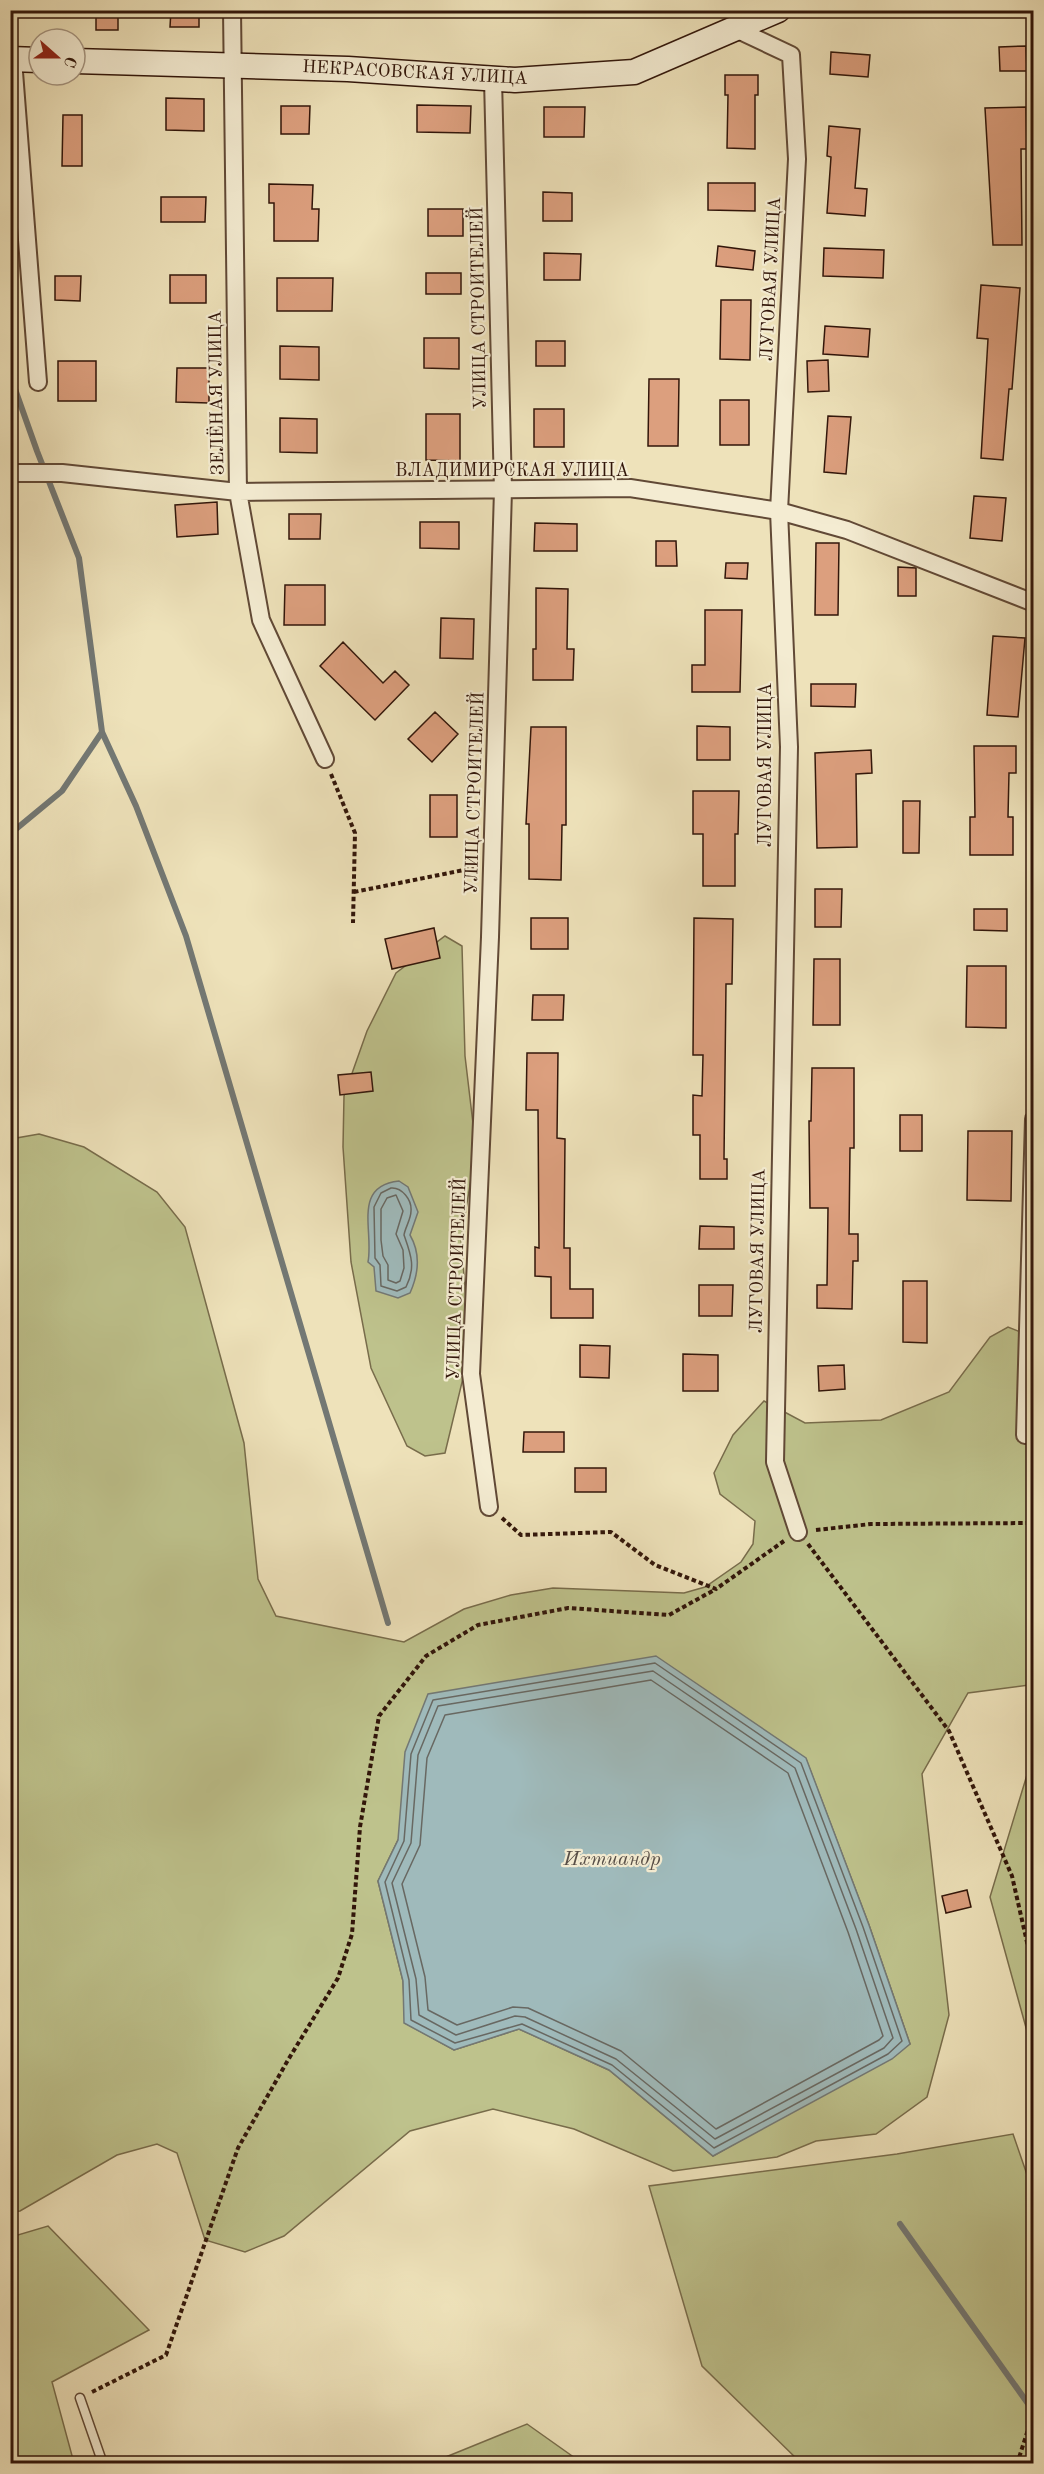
<svg xmlns="http://www.w3.org/2000/svg" width="1044" height="2474" font-family="'Old Standard TT',serif">
  <style>
    .green { fill: #bec28c; stroke: #786c4b; stroke-width: 1.5; fill-rule: evenodd }
    .water { fill: #9fbabb; stroke: #737874; stroke-width: 1.5 }
    .lines { fill: none; stroke-linecap: round; stroke-linejoin: round }
    .shore { stroke: #686862; stroke-width: 1.5 }
    .stream { stroke: #737874; stroke-width: 6 }
    .building { fill: #dc9f7e; stroke: #32160a; stroke-width: 1.5 }
    .lane-casing { stroke: #614936; stroke-width: 11 }
    .street-casing { stroke: #614936; stroke-width: 20 }
    .secondary-casing { stroke: #32160a; stroke-width: 27 }
    .path { stroke: #32160a; stroke-width: 4; stroke-dasharray: 4.5 3; stroke-linecap: butt }
    .lane { stroke: #f4ecd2; stroke-width: 8 }
    .street { stroke: #f4ecd2; stroke-width: 16 }
    .secondary { stroke: #f4ecd2; stroke-width: 24 }
    .labels { text-anchor: middle; dominant-baseline: central; stroke-width: 4.5; stroke-linejoin: round; paint-order: stroke }
    .street-label { font-size: 18px; fill: #32160a; stroke: #f4ecd2 }
    .water-label { font-size: 20px; font-style: italic; fill: #584f48; stroke: #f4ecd2 }
  </style>
  <rect width="100%" height="100%" fill="#eee2ba"/>
  <filter id="stains"><feTurbulence type="fractalNoise" baseFrequency=".00333" numOctaves="4"/><feColorMatrix values="0 0 0 0 .2 0 0 0 0 .09 0 0 0 0 .02 0 0 0 .5 -.17"/></filter>
  <radialGradient id="worn" r=".72"><stop offset=".6" stop-color="#630" stop-opacity="0"/><stop offset="1" stop-color="#630" stop-opacity=".3"/></radialGradient>
  <path class="green" d="M445,936l17,10 3,110 11,93 -15,90 9,110 -25,104 -20,3 -18,-10 -36,-78 -20,-106 -8,-115 1,-51 23,-65 29,-58z
    M39,1134l45,13 73,45 28,35 59,216 14,136 18,37 128,26 60,-33 47,-14 42,-7 131,5 21,-6 36,-25 12,-18 2,-23 -35,-27 -6,-21 19,-38 31,-34 41,22 76,-3 68,-28 41,-55 18,-10 25,10v350l-4,-2 -61,8 -46,81 27,241 -22,82 -51,37 -60,7 -39,16 -104,14 -99,-42 -81,-20 -83,22 -126,105 -39,16 -40,-12 -28,-87 -20,-9 -40,11 -97,56 -9,1v-1073zM806,1759l63,166 41,119 -197,112 -104,-86 -90,-41 -65,21 -49,-27 -2,-42 -25,-100 20,-41z
    M1033,1755v298l-43,-156z
    M1013,2134l20,58v271h-232l-99,-97 -53,-180 248,-32z
    M48,2226l101,104 -97,52 22,81h-63v-226z
    M527,2424l55,39h-151z"/>
  <path class="water" d="M399,1181l9,6 10,25 -8,23c11,19 9,38 0,58l-12,5 -22,-7 -2,-24 -6,-5c6,-31 -16,-76 31,-81z
    M656,1656l150,102 63,167 41,119 -18,15 -179,97 -104,-86 -90,-41 -65,21 -50,-27 -1,-42 -25,-100 20,-41 7,-88 23,-58z"/>
  <g class="lines">
    <path class="shore" d="M391,1188c11,-1 21,12 20,23 0,8 -6,17 -7,24 7,20 12,32 2,52l-9,4 -16,-5 -1,-21 -5,-7 -1,-51 7,-14z
      M396,1195l7,16 -7,23 7,16 1,18 -4,13 -4,2 -8,-3v-15l-5,-9 -2,-16v-31l6,-11z
      M655,1663l146,100 62,164 39,114 -14,13 -174,94 -102,-83 -90,-41 -67,19 -44,-23 -2,-40 -24,-98 19,-41 7,-87 22,-54z
      M653,1671l142,97 61,161 37,109 -9,10 -169,91 -99,-80 -91,-42 -10,-1 -59,19 -37,-20 -3,-36 -24,-96 19,-40 7,-88 20,-49z
      M651,1680l137,93 60,159 35,104 -4,4 -163,89 -95,-78 -93,-43 -15,-1 -56,18 -29,-15 -3,-33 -23,-93 18,-39 7,-87 18,-43z"/>
    <path class="stream" d="M10,375l27,76 42,107 23,174 34,74 50,130 202,687
      M10,834l52,-43 40,-59
      M900,2224l134,188"/>
  </g>
  <path class="building" d="M96,10h22v20h-22z
    M171,10h28v17h-29z
    M1026,46l1,25h-27l-1,-24z
    M831,52l39,3 -2,22 -38,-3z
    M725,75h33v20h-3v54l-28,-1 1,-53h-3z
    M166,98l38,1v32l-38,-1z
    M417,105l54,1 -1,27 -53,-1z
    M281,106h29l-1,28h-28z
    M544,107h41l-1,30h-40z
    M1026,107l1,42h-6l1,96h-29l-8,-137z
    M63,115h19v51h-20z
    M829,126l31,3 -5,59 12,1 -2,27 -38,-3 4,-56 -4,-1z
    M708,183h47v28l-47,-1z
    M269,184l44,1 -1,24h7l-1,32h-44v-38h-5z
    M543,192l29,1v28h-29z
    M161,197h45l-1,25h-44z
    M428,209h35v27h-35z
    M718,246l37,5 -2,19 -37,-4z
    M824,248l60,2 -1,28 -60,-2z
    M544,253l37,1 -1,26h-36z
    M426,273h35v21h-35z
    M170,275h36v28h-36z
    M55,276h26l-1,25 -25,-1z
    M277,278h56l-1,33h-55z
    M981,285l39,3 -8,101h-3l-6,71 -22,-2 7,-119 -11,-1z
    M721,300h30l-1,60 -30,-1z
    M825,326l45,3 -2,28 -45,-3z
    M424,338h35v31l-35,-1z
    M536,341h29v25h-29z
    M280,346l39,1v33l-39,-1z
    M828,360l1,31 -21,1 -1,-31z
    M58,361h38v40h-38z
    M177,368h32v35l-33,-1z
    M649,379h30l-1,67h-30z
    M720,400h29v45h-29z
    M534,409h30v38h-30z
    M426,414h34v47l-34,-1z
    M828,416l23,1 -5,57 -22,-2z
    M280,418l37,1v34l-37,-1z
    M974,496l32,2 -4,43 -32,-3z
    M217,502l1,32 -41,3 -2,-32z
    M289,514h32l-1,25h-31z
    M420,522h39v27l-39,-1z
    M535,523l42,1v27h-43z
    M656,541h20l1,25h-21z
    M816,543h23l-1,72h-23z
    M726,563h22l-1,16 -22,-1z
    M898,567l18,1v28h-18z
    M285,585h40v40h-41z
    M536,588l32,1 -1,60h7l-1,31h-40v-31h3z
    M705,610h37l-2,82h-48v-27h13z
    M441,618l33,1 -1,40 -33,-1z
    M993,636l32,2 -7,79 -31,-2z
    M343,642l40,41 12,-12 14,14 -34,35 -55,-54z
    M811,684h45l-1,23 -44,-1z
    M435,712l23,22 -26,28 -24,-23z
    M697,726l33,1v33h-33z
    M531,727h35v98h-4l-1,55 -32,-1v-55h-3z
    M974,746h42v27h-7l-1,44h5v38h-43v-38h5z
    M871,750l1,23 -16,1 1,73 -40,1 -2,-95z
    M693,791h46l-1,43h-3v52h-32v-52h-10z
    M430,795h27v42h-27z
    M903,801h17l-1,52h-16z
    M815,889h27l-1,38h-26z
    M974,909h33v22l-33,-1z
    M531,918h37v31h-37z
    M694,918l39,1 -1,65h-6l-2,175h3v20h-27v-44h-7v-40l9,1 1,-41h-10z
    M434,928l6,30 -48,11 -7,-30z
    M814,959h26v66h-27z
    M967,966h39v62l-40,-1z
    M533,995h31l-1,25h-31z
    M527,1053h31l-1,85 8,1 -1,109h6v41h23v29h-42v-41l-16,-1v-29l4,1 -1,-138h-12z
    M812,1068h42v80h-4l-1,86h9v27h-5l-1,48 -35,-1v-23h10l1,-77h-18l-1,-87h2z
    M371,1072l2,19 -33,4 -2,-20z
    M900,1115h22v36h-22z
    M968,1131h44l-1,70 -44,-1z
    M700,1226l34,1v22h-35z
    M903,1281h24v62l-24,-1z
    M699,1285h34l-1,31h-33z
    M580,1345l30,1 -1,32 -29,-1z
    M683,1354l35,1v36h-35z
    M844,1365l1,24 -26,2 -1,-25z
    M524,1432h40v20h-41z
    M575,1468h31v24h-31z
    M967,1890l4,17 -25,6 -4,-17z"/>
  <g class="lines">
    <g class="lane-casing">
      <path id="lane" d="M80,2398l23,66"/>
    </g>
    <g class="street-casing">
      <path id="street" d="M232,10l6,482 23,128 64,139
        M738,30l53,25 6,104 -18,352 10,236 -14,715 23,70
        M13,59l25,323
        M10,473h52l176,19 392,-4 149,23 68,19 187,73
        M1025,1435l9,-316
        M489,1507l-18,-133 19,-437 13,-447 -10,-411"/>
    </g>
    <g class="secondary-casing">
      <path id="secondary" d="M10,59l29,1
        M75,61l273,8 167,11 119,-8 144,-62"/>
    </g>
    <path class="path" d="M331,774l24,59 -2,90
      M354,892l120,-24
      M502,1518l19,17 90,-3 44,33 61,24 68,-48
      M816,1530l55,-6 163,-1
      M808,1544l141,187 63,145 22,97
      M92,2392l74,-37 72,-207 50,-88 50,-82 14,-44 8,-107 19,-111 47,-60 52,-31 90,-17 101,7 47,-26
      M1017,2464l17,-53"/>
    <use href="#lane" class="lane"/>
    <use href="#street" class="street"/>
    <use href="#secondary" class="secondary"/>
  </g>
  <g class="labels">
    <g class="street-label">
      <text transform="translate(415 73) rotate(3)">НЕКРАСОВСКАЯ УЛИЦА</text>
      <text transform="translate(771 279) rotate(-87)">ЛУГОВАЯ УЛИЦА</text>
      <text transform="translate(479 308) rotate(-91)">УЛИЦА СТРОИТЕЛЕЙ</text>
      <text transform="translate(217 393) rotate(-91)">ЗЕЛЁНАЯ УЛИЦА</text>
      <text x="512" y="471">ВЛАДИМИРСКАЯ УЛИЦА</text>
      <text transform="translate(766 765) rotate(-90)">ЛУГОВАЯ УЛИЦА</text>
      <text transform="translate(475 793) rotate(-88)">УЛИЦА СТРОИТЕЛЕЙ</text>
      <text transform="translate(758 1251) rotate(-89)">ЛУГОВАЯ УЛИЦА</text>
      <text transform="translate(457 1279) rotate(-88)">УЛИЦА СТРОИТЕЛЕЙ</text>
    </g>
    <g class="water-label">
      <text x="612" y="1860">Ихтиандр</text>
    </g>
  </g>
  <rect width="1044" height="2474" fill="none" stroke="#eee2ba" stroke-width="36"/>
  <rect x="12" y="12" width="1020" height="2450" fill="none" stroke="#32160a" stroke-width="3"/>
  <rect x="18" y="18" width="1008" height="2438" fill="none" stroke="#32160a" stroke-width="1.5"/>
  <g transform="translate(57 57) rotate(111)"><circle r="28" fill="#f4ecd2" stroke="#a69682" stroke-width="1.5"/>
  <path d="M0-4.5L10 22L0 15L-10 22Z" fill="#8f2418"/>
  <text y="-9" font-size="16" font-weight="bold" text-anchor="middle" fill="#32160a">С</text>
  </g>
  <rect width="100%" height="100%" filter="url(#stains)"/>
  <rect width="100%" height="100%" fill="url(#worn)"/>
</svg>
